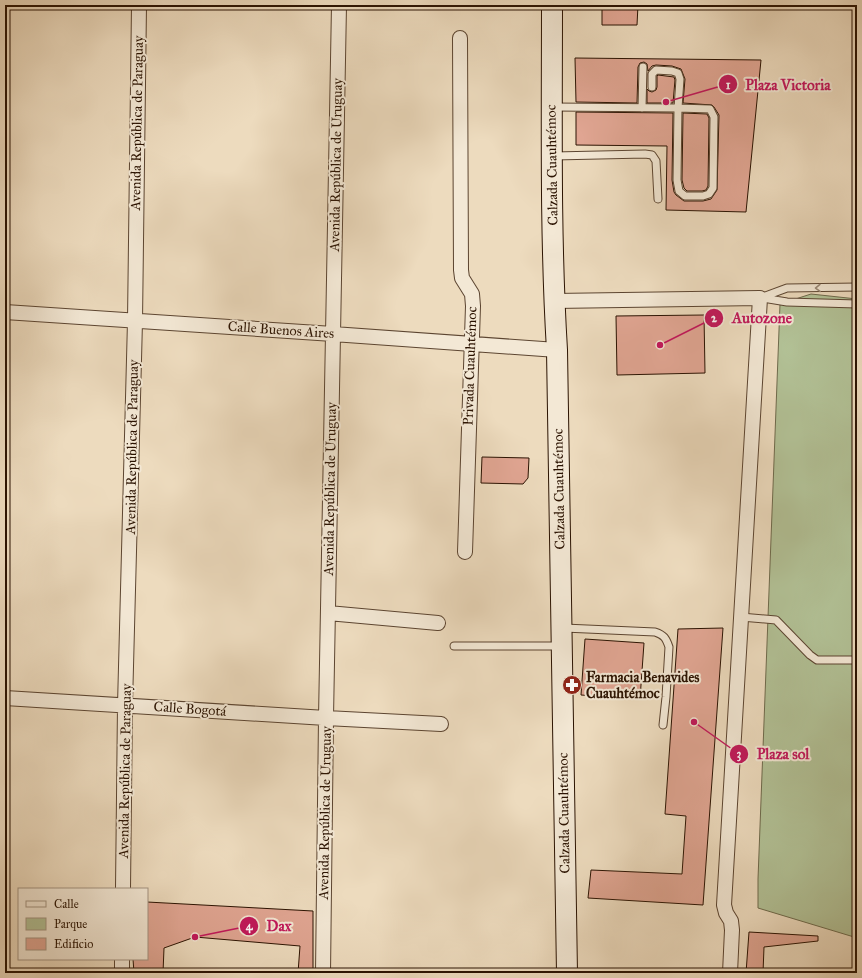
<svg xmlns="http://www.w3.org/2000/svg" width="862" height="978" font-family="'IM FELL Great Primer',serif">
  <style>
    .green { fill: #b2c196; stroke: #6e6a4c }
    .building { fill: #e0a592; stroke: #2b1302 }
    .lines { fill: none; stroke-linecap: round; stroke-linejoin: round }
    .lane-casing { stroke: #5c4531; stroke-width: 9 }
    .street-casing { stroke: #5c4531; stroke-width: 16 }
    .secondary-casing { stroke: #2b1302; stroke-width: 22 }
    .lane { stroke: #f3e8d5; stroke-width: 7 }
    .street { stroke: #f3e8d5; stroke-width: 14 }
    .secondary { stroke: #f3e8d5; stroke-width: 20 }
    .oneway { stroke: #998876 }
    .labels { text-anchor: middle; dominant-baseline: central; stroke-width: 4; stroke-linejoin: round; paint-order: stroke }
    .street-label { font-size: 14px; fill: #2b1302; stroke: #f3e8d5 }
    .poi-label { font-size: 14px; font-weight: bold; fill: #2b1302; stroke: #f3e8d5; text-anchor: start }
    .leader { fill: none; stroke: #c2185b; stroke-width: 1.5 }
    .callout-dot { fill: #c2185b; stroke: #f3e8d5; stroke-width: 1.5 }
    .mark-label { font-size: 12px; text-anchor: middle; font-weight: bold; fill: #fff }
    .callout-label { font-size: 15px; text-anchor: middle; font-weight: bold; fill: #c2185b; stroke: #f3e8d5; stroke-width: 4; stroke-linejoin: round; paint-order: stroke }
  </style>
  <rect width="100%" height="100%" fill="#eddbbe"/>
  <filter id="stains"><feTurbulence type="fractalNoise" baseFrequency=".005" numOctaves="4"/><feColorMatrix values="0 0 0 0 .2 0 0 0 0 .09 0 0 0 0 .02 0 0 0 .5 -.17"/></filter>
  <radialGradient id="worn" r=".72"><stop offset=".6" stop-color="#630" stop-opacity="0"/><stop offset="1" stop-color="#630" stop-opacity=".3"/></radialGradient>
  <path class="green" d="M811,294l46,5v638h-3l-96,-29v-29l22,-575z"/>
  <path class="building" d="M602,5h36l-1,20h-35z
    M575,58l186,2 -15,152 -80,-2 1,-64 -91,-1v-33l97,1 -1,67 2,12 2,3 8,6h19l8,-2 6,-9 2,-75 -5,-8 -2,-2 -29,-2 2,-24 -4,-10 -9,-3 -16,-1 -4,1 -4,5 -1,-7 -3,-2 -4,1 -2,4 -1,36 -61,-1z
    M658,75l16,2 1,3 -2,23h-26v-14l2,2 3,1 4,-2 1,-3v-11z
    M683,113l24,1 2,4 -1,68 -2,4 -4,1h-15l-3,-3 -2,-8z
    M704,315l1,58 -88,2 -1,-59z
    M482,457l47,1 -1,20 -5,6 -42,-1z
    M723,628l-20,277 -115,-7 3,-28 91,4 4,-58 -21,-2 13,-185z
    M585,639l59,4 -4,56 -59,-4z
    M147,902l166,9v62h-15l2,-27 -105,-9 -31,11 -1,25h-29l-1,-14h14z
    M749,932l69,4v5l-54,6 -1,26h-17z"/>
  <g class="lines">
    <g class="lane-casing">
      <path id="lane" d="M553,107l125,1 32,1 4,8 -1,71 -4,6 -6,2h-18l-6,-5 -2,-11 1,-72 2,-29 -2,-6 -6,-2 -16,-1 -4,4v13
        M642,108l1,-41
        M554,156l91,-2 7,1 4,6 2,38
        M760,298l27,-10 70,-1
        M762,298l25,4 70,2
        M741,617l35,3 34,35 7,5h40
        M564,628l91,4c9,3 11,6 14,15l-3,50 -3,28
        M454,646h106"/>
    </g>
    <g class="street-casing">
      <path id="street" d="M460,38l1,232 1,8 10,16 1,12 -8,246
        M554,301l206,-3 -36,607 2,8 5,8 1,9 -2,43
        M5,312l328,22 224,16
        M328,613l110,10
        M5,698l321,20 115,6
        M123,889l2,-184 10,-384 4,-316
        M122,973v-14
        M323,973l3,-255 13,-713"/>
    </g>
    <g class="secondary-casing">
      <path id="secondary" d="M552,5c0,115 -2,230 5,345l10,623"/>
    </g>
    <use href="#lane" class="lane"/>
    <use href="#street" class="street"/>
    <use href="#secondary" class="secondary"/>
  </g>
  <defs><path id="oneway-chevron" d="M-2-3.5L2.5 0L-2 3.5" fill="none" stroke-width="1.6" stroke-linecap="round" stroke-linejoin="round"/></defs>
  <use class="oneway" href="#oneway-chevron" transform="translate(818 288) rotate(179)"/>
  <defs>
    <g id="pharmacy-disc" transform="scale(1)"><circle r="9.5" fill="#8f2418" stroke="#f3e8d5"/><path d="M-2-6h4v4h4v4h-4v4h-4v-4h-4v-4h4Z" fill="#fff"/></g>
  </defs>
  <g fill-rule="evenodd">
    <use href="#pharmacy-disc" x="572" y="685"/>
  </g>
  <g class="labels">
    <g class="street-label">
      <text transform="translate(137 123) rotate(-89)">Avenida República de Paraguay</text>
      <text transform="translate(336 165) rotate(-89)">Avenida República de Uruguay</text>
      <text transform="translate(552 165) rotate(-91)">Calzada Cuauhtémoc</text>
      <text transform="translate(281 330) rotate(4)">Calle Buenos Aires</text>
      <text transform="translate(470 366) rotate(-88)">Privada Cuauhtémoc</text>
      <text transform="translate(132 447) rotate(-89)">Avenida República de Paraguay</text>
      <text transform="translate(330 489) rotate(-89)">Avenida República de Uruguay</text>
      <text transform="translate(559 489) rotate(-91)">Calzada Cuauhtémoc</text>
      <text transform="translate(190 709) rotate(4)">Calle Bogotá</text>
      <text transform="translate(125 771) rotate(-89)">Avenida República de Paraguay</text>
      <text transform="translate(325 813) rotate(-89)">Avenida República de Uruguay</text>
      <text transform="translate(564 813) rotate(-91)">Calzada Cuauhtémoc</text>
    </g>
    <g class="poi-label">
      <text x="586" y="677">Farmacia Benavides<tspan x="586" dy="16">Cuauhtémoc</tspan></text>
    </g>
  </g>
  <path class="leader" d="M666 102L728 84M660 345L714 318M694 722L739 754M195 937L249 926"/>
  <g class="callout-dot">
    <circle cx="666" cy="102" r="4"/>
    <circle cx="660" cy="345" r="4"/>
    <circle cx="694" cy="722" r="4"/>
    <circle cx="195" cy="937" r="4"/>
    <circle cx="728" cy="84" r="10"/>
    <circle cx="714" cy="318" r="10"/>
    <circle cx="739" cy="754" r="10"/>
    <circle cx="249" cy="926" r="10"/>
  </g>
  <g class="mark-label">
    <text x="728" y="89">1</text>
    <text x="714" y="322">2</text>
    <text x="739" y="758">3</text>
    <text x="249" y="930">4</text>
  </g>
  <g class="callout-label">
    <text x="788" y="90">Plaza Victoria</text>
    <text x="762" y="323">Autozone</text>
    <text x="783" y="759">Plaza sol</text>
    <text x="279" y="931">Dax</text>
  </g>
  <rect width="862" height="978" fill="none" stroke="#eddbbe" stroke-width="20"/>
  <rect x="6" y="6" width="850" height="966" fill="none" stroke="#2b1302" stroke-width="2"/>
  <rect x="10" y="10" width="842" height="958" fill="none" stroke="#2b1302"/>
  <rect x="18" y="888" width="130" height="72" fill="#f3e8d5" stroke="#a39381"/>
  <rect x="26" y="901" width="20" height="6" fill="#f3e8d5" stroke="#a39381"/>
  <text x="54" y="908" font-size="12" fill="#2b1302">Calle</text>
  <rect x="26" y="918" width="20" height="12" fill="#b2c196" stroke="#a39381"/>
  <text x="54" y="928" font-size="12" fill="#2b1302">Parque</text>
  <rect x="26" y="938" width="20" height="12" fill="#e0a592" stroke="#a39381"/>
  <text x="54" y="948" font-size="12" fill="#2b1302">Edificio</text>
  <rect width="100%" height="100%" filter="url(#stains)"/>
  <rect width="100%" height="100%" fill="url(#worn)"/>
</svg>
